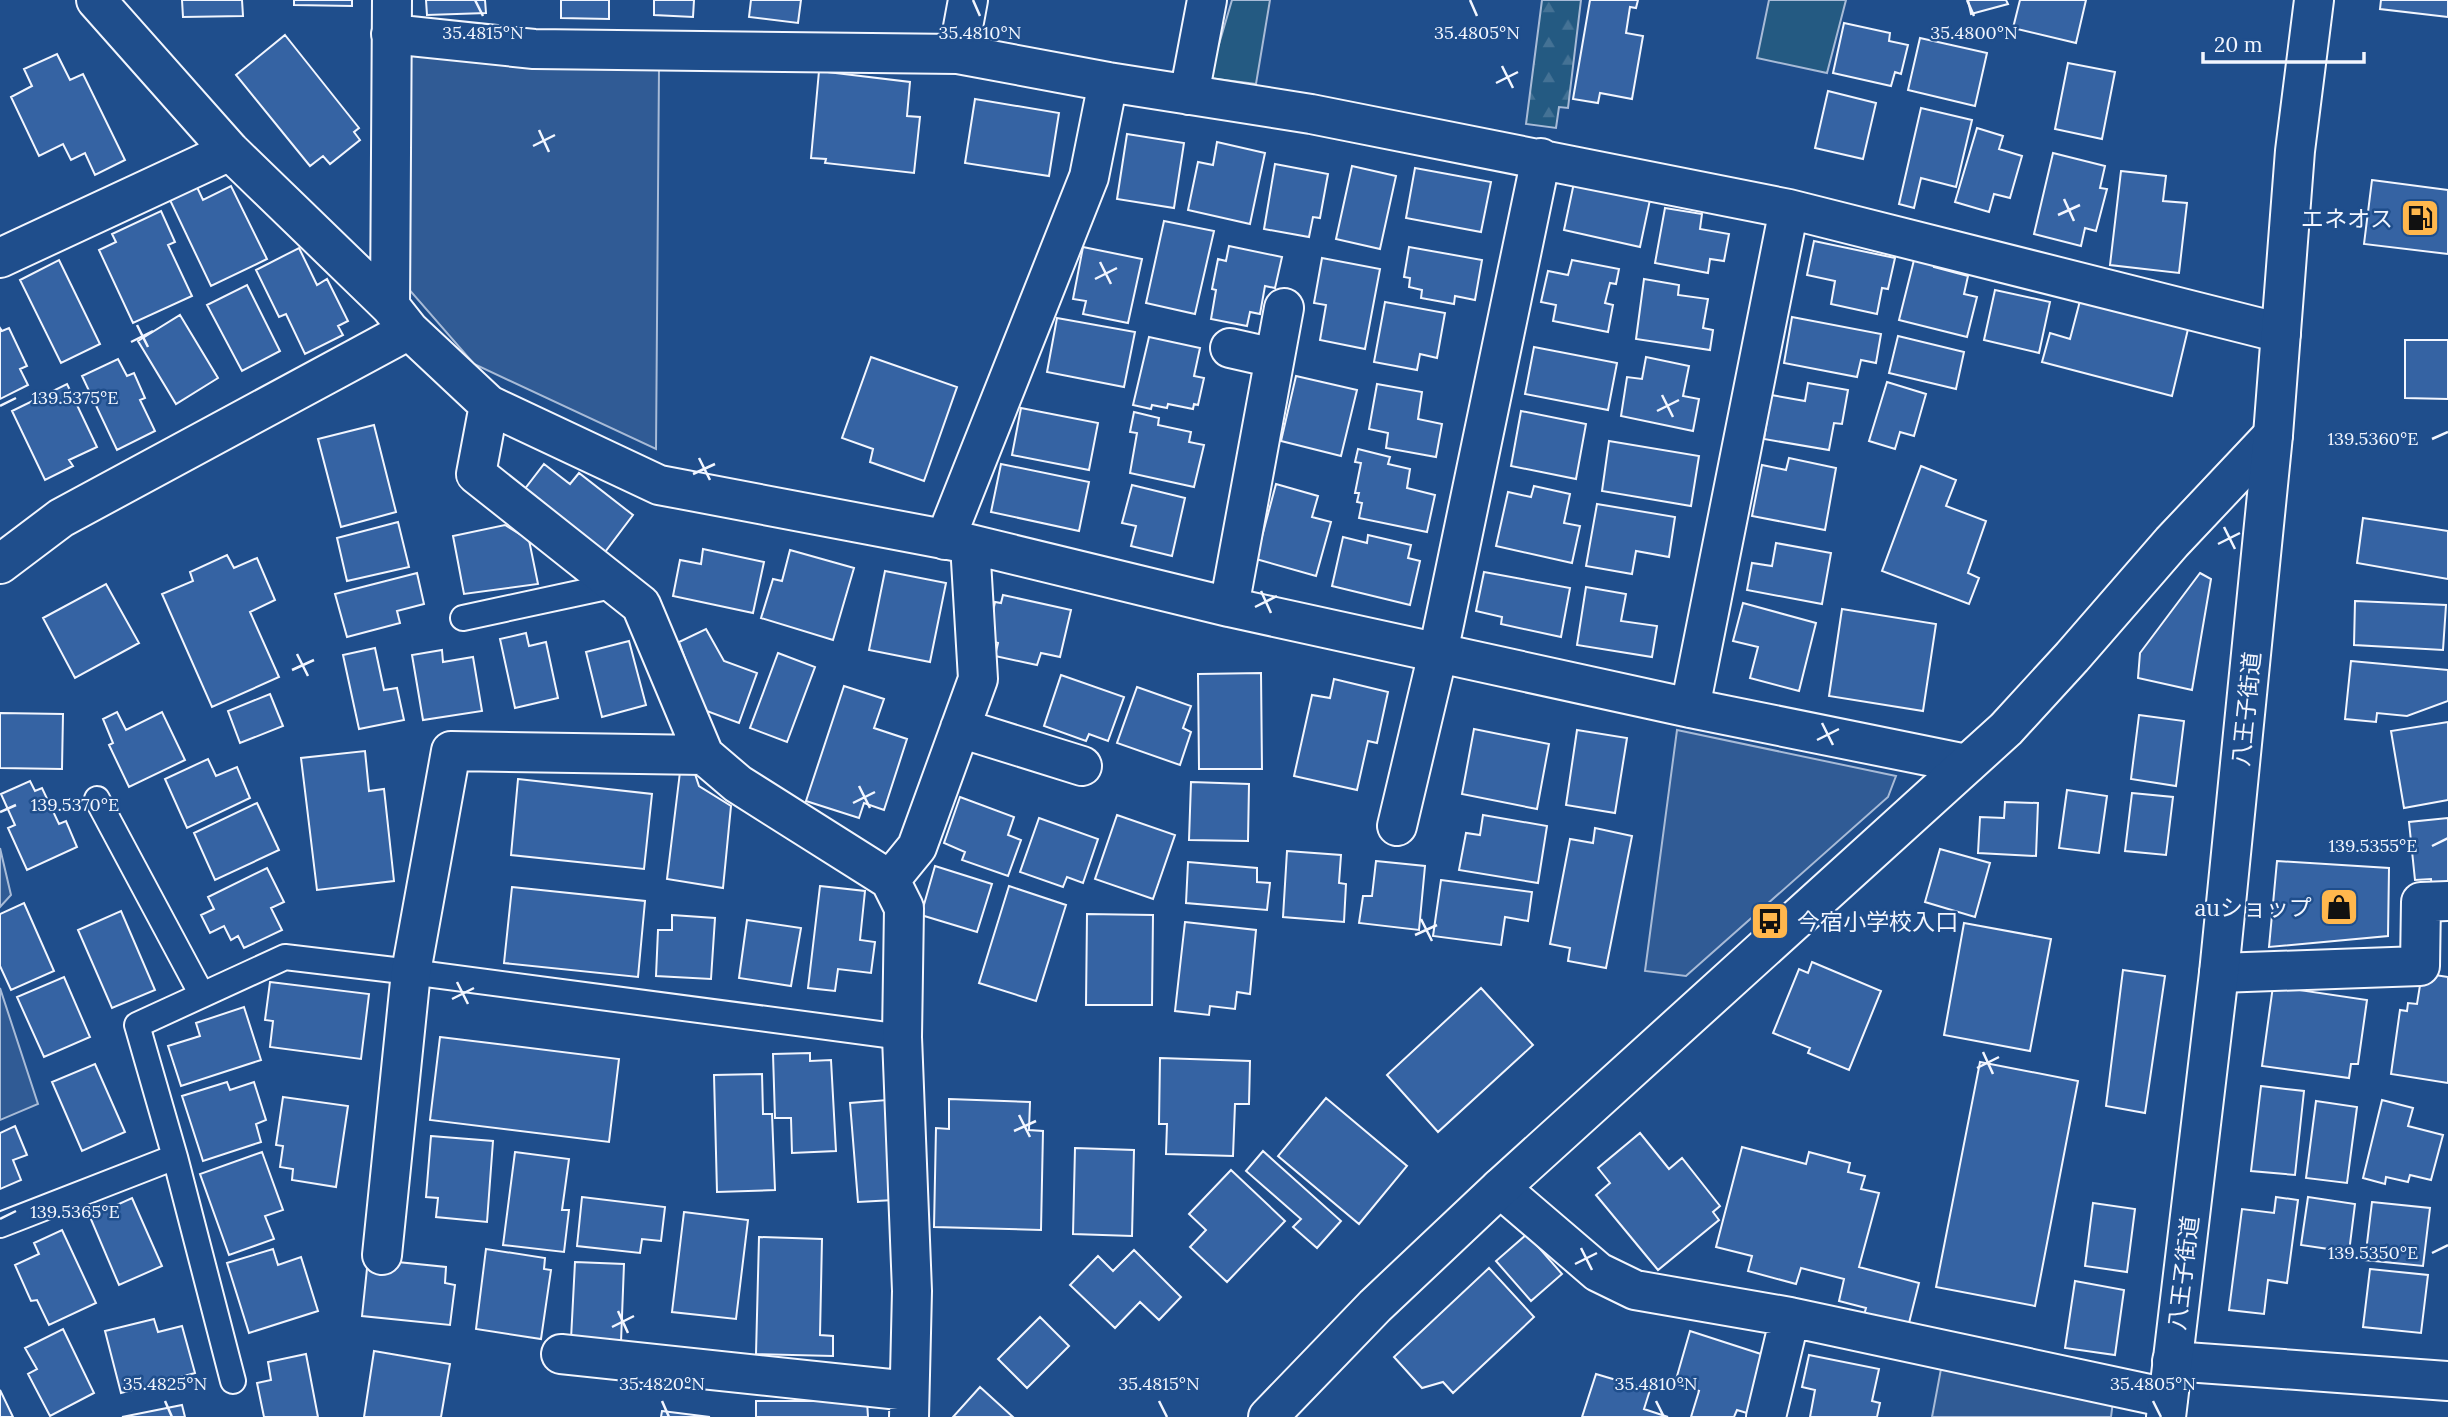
<svg xmlns="http://www.w3.org/2000/svg" width="2448" height="1417" font-family="Lora,'Noto Sans JP',serif">
  <style>
    .grass { fill: #245a82; stroke: #a8bbd7; stroke-width: 2 }
    .forest { fill: url(#forest-firs); stroke: #a8bbd7; stroke-width: 2 }
    .parking { fill: #305b95; stroke: #a8bbd7; stroke-width: 2 }
    .building { fill: #3563a3; stroke: #f2f6ff; stroke-width: 2 }
    .lines { fill: none; stroke-linecap: round; stroke-linejoin: round }
    .service-casing { stroke: #f2f6ff; stroke-width: 28 }
    .minor-casing { stroke: #f2f6ff; stroke-width: 42 }
    .tertiary-casing { stroke: #f2f6ff; stroke-width: 42 }
    .trunk-casing { stroke: #f2f6ff; stroke-width: 42 }
    .service { stroke: #1f4e8c; stroke-width: 24 }
    .minor { stroke: #1f4e8c; stroke-width: 38 }
    .tertiary { stroke: #1f4e8c; stroke-width: 38 }
    .trunk { stroke: #1f4e8c; stroke-width: 38 }
    .ticks { fill: none; stroke: #f2f6ff; stroke-width: 2.5 }
    .labels { text-anchor: middle; dominant-baseline: central; stroke-width: 5; stroke-linejoin: round; paint-order: stroke }
    .poi-label { font-size: 23px; fill: #f2f6ff; stroke: #1f4e8c; text-anchor: end }
    .street-label { font-size: 23px; fill: #f2f6ff; stroke: #1f4e8c }
    .ticks-label { font-size: 18px; text-anchor: middle; fill: #f2f6ff; stroke: #1f4e8c; stroke-width: 5; stroke-linejoin: round; paint-order: stroke }
  </style>
  <defs>
    <pattern id="forest-firs" width="22" height="20" patternUnits="userSpaceOnUse" patternTransform="scale(1.75)"><rect width="22" height="20" fill="#245a82"/><path d="M5 1l3.5 6h-7zM16 11l3.5 6h-7z" fill="#447295"/></pattern>
  </defs>
  <rect width="100%" height="100%" fill="#1f4e8c"/>
  <path class="grass" d="M1232,0h38l-14,84 -47,-6z
    M1769,0h77l-19,73 -70,-15z"/>
  <path class="forest" d="M1542,0h39l-13,108 -9,-1 -3,21 -30,-4z"/>
  <path class="parking" d="M411,48l248,19 -3,382 -182,-85 -68,-78z
    M1677,730l219,46 -8,21 -202,179 -41,-5z
    M0,848l11,47 -11,12z
    M0,988l38,116 -38,16z
    M1941,1369l172,32 -2,16h-179z"/>
  <path class="building" d="M182,0h60l1,16 -60,1z
    M294,0h58v6l-58,-1z
    M426,0h59l1,13 -59,2z
    M561,0h48v19l-48,-1z
    M654,0h40l-1,17 -39,-2z
    M751,0h50l-3,23 -49,-6z
    M1590,0h48l-2,8 -6,-1 -4,26 17,3 -11,63 -32,-6 -2,10 -25,-4z
    M1968,0h38l2,4 -37,10z
    M2020,0h66l-10,43 -63,-15z
    M2381,0h67v17l-68,-8z
    M1844,23l46,10 -1,8 19,4 -7,29 -6,-2 -4,14 -58,-13z
    M285,35l74,93 -5,4 6,8 -30,24 -7,-8 -13,10 -74,-91z
    M1920,38l67,15 -12,53 -67,-16z
    M57,54l13,26 13,-6 42,86 -30,15 -10,-22 -14,7 -8,-16 -24,12 -28,-59 21,-11 -8,-17z
    M2068,63l47,9 -13,67 -47,-10z
    M819,71l91,11 -3,34 13,1 -6,56 -89,-10 1,-4 -15,-1z
    M1828,91l48,12 -13,56 -48,-11z
    M975,99l84,14 -10,63 -84,-13z
    M1921,108l51,12 -16,67 -35,-9 -7,30 -15,-4z
    M1977,128l26,8 -4,13 23,7 -12,42 -16,-4 -5,18 -34,-10z
    M1127,134l57,9 -10,65 -57,-9z
    M1217,142l48,11 -15,71 -62,-14 10,-48 15,3z
    M2053,153l52,13 -5,22 7,1 -11,42 -11,-3 -4,18 -47,-12z
    M1275,164l53,10 -8,44 -7,-1 -4,20 -45,-8z
    M1352,166l44,10 -16,73 -44,-10z
    M1415,168l76,14 -10,50 -75,-14z
    M2121,171l45,5 -3,25 24,2 -8,70 -69,-8z
    M1575,178l76,17 -11,52 -76,-17z
    M2372,180l76,10v64l-84,-10z
    M196,185l7,15 28,-14 36,73 -56,27 -42,-88z
    M1665,208l37,6 -2,15 29,5 -5,27 -14,-2 -2,14 -53,-10z
    M161,211l14,31 -7,3 24,51 -59,27 -34,-73 17,-8 -4,-8z
    M1164,221l50,10 -19,83 -49,-11z
    M1814,241l81,17 -7,31 -6,-1 -5,26 -46,-10 4,-23 -28,-6z
    M1229,246l53,11 -7,31 -10,-2 -5,28 -10,-2 -3,14 -36,-7 5,-29 -4,-1 6,-30 8,2z
    M1083,247l59,12 -14,64 -45,-9 3,-13 -13,-2z
    M1409,247l73,13 -7,40 -20,-4 -1,8 -33,-6 1,-8 -13,-3 1,-9 -6,-1z
    M299,248l18,37 10,-6 21,42 -10,5 5,9 -38,19 -19,-40 -7,3 -23,-47z
    M1915,256l20,5 -1,6 34,9 -4,18 13,3 -10,40 -68,-17z
    M1322,258l58,11 -15,80 -45,-9 6,-35 -12,-2z
    M59,260l41,84 -39,19 -41,-83z
    M1572,260l47,9 -3,15 -6,-1 -5,20 8,2 -5,27 -55,-11 3,-16 -15,-3 7,-31 20,4z
    M1644,279l35,6 -1,10 30,4 -5,29 10,2 -3,20 -74,-11z
    M247,285l33,66 -38,20 -35,-66z
    M1995,290l55,12 -11,51 -55,-13z
    M2081,297l108,28 -17,71 -130,-34 8,-29 20,6z
    M1385,302l60,11 -8,45 -17,-4 -3,16 -43,-8z
    M180,315l38,63 -42,26 -38,-63z
    M1792,317l89,17 -5,29 -15,-3 -4,17 -73,-14z
    M1057,318l78,14 -11,55 -77,-15z
    M0,328l2,3 7,-3 18,38 -7,3 8,16 -28,14z
    M1898,336l66,16 -8,37 -67,-16z
    M1149,337l51,11 -6,28 10,2 -6,27 -4,-1 -1,5 -25,-5 -1,4 -15,-3 -1,4 -18,-4z
    M2405,340h43v59l-43,-1z
    M1534,347l83,16 -9,47 -83,-16z
    M871,357l86,30 -33,94 -54,-19 3,-13 -31,-11z
    M1646,357l43,9 -6,30 16,3 -6,32 -72,-15 6,-39 15,2z
    M118,359l9,17 7,-3 11,25 -5,2 15,31 -38,19 -35,-74z
    M1296,376l61,14 -16,66 -60,-15z
    M1887,382l39,12 -12,42 -14,-4 -5,17 -26,-8z
    M1808,383l40,7 -6,34 -8,-1 -5,27 -65,-11 7,-44 34,6z
    M67,384l30,63 -28,13 4,6 -28,14 -33,-69z
    M1377,384l45,8 -4,27 24,5 -6,33 -50,-9 2,-15 -19,-4z
    M1021,408l77,15 -9,47 -77,-15z
    M1521,411l65,13 -10,55 -65,-13z
    M1134,412l25,6 -1,7 33,7 -2,10 15,3 -10,42 -64,-14 7,-40 -7,-1z
    M374,425l22,87 -55,15 -23,-88z
    M1609,441l90,15 -8,50 -89,-15z
    M1358,449l32,8 -2,7 22,5 -3,19 28,7 -8,37 -68,-14 3,-15 -5,-1 2,-9h-4l6,-30 -6,-1z
    M1789,458l47,10 -11,62 -73,-14 10,-51 24,5z
    M544,464l26,20 9,-11 54,42 -28,37 -81,-62z
    M1001,464l88,18 -10,49 -88,-19z
    M1921,466l35,14 -10,26 40,15 -18,52 11,5 -10,26 -87,-33z
    M1276,484l42,12 -6,21 19,5 -15,54 -60,-17z
    M1132,485l53,13 -13,58 -41,-10 5,-20 -14,-3z
    M1534,486l36,8 -6,29 16,3 -8,37 -76,-17 12,-54 23,5z
    M1597,504l78,13 -6,40 -33,-6 -4,23 -46,-8z
    M2363,518l85,13v48l-91,-16z
    M398,522l11,45 -62,14 -10,-43z
    M505,525l24,15 9,44 -74,10 -11,-58z
    M1368,535l43,10 -3,13 12,3 -10,44 -78,-19 11,-49 24,6z
    M1776,543l55,10 -9,51 -75,-14 5,-27 20,3z
    M703,549l61,13 -11,51 -80,-17 7,-36 21,4z
    M790,550l64,18 -21,72 -72,-22 12,-39 9,2z
    M227,555l7,13 23,-10 18,42 -25,12 29,65 -67,30 -50,-113 31,-13 -3,-9z
    M885,571l61,12 -16,79 -61,-12z
    M1484,572l86,16 -9,49 -60,-13 1,-7 -26,-6z
    M417,573l7,31 -27,7 3,12 -53,14 -12,-43z
    M2200,573l11,6 -19,111 -54,-12 2,-25z
    M106,584l33,59 -64,35 -32,-60z
    M1586,587l40,7 -5,27 36,5 -5,31 -75,-12z
    M1003,595l68,15 -11,47 -19,-4 -4,12 -42,-9 3,-13 -11,-3 8,-38 6,1z
    M2355,601l91,4 -3,45 -89,-5z
    M1743,603l73,20 -17,68 -49,-13 8,-31 -25,-6z
    M1842,609l94,15 -13,87 -94,-15z
    M706,629l18,32 33,12 -18,50 -35,-13 -25,-68z
    M526,633l3,13 17,-4 12,56 -43,10 -15,-69z
    M629,641l17,64 -44,12 -16,-65z
    M375,648l9,42 13,-2 7,32 -45,9 -16,-74z
    M442,650l1,12 30,-5 9,54 -59,9 -11,-65z
    M778,653l37,14 -28,75 -37,-14z
    M2351,661l97,9v31l-41,15 -30,-3 -1,9 -31,-3z
    M1261,673l1,96h-63l-1,-95z
    M1061,675l63,22 -16,44 -19,-7 -3,7 -42,-15z
    M1334,679l54,13 -11,51 -9,-2 -11,49 -63,-14 18,-81 18,3z
    M844,686l40,13 -10,29 33,11 -23,71 -20,-7 -5,15 -53,-17z
    M1137,687l54,19 -8,22 8,4 -11,33 -63,-22z
    M270,694l13,32 -43,17 -12,-32z
    M117,712l9,18 36,-18 23,48 -56,27 -20,-42 4,-2 -10,-24z
    M0,713l63,1 -1,55 -62,-1z
    M2139,715l45,6 -8,65 -45,-7z
    M2448,722v78l-44,8 -13,-77z
    M1474,729l75,15 -12,65 -75,-15z
    M1577,730l50,8 -12,75 -49,-8z
    M365,751l4,40 15,-2 10,92 -77,9 -16,-132z
    M208,759l8,17 21,-9 13,31 -63,30 -22,-49z
    M680,772l15,2 4,12 32,20 -8,82 -56,-9z
    M518,779l134,15 -8,75 -133,-14z
    M30,781l5,10 7,-3 17,36 7,-3 11,26 -50,23 -19,-42 7,-3 -14,-31z
    M1191,782l58,2 -1,57 -59,-1z
    M2067,790l40,6 -8,57 -40,-5z
    M2132,793l41,4 -7,58 -41,-4z
    M960,797l54,20 -6,18 13,5 -13,36 -46,-16 3,-8 -21,-9z
    M2005,802l33,1 -2,53 -58,-3 2,-36 24,1z
    M257,803l22,47 -64,30 -21,-47z
    M1117,815l58,20 -22,64 -58,-20z
    M1483,815l64,11 -9,57 -79,-13 7,-37 14,2z
    M1039,818l59,21 -15,44 -16,-6 -4,10 -43,-15z
    M2448,818v71l-16,1 -1,-11 -16,1 -6,-58z
    M1595,828l37,8 -26,132 -38,-7 2,-13 -20,-4 20,-105 23,4z
    M1940,849l50,14 -15,54 -50,-15z
    M1287,851l54,4 -2,28 7,1 -2,38 -61,-5z
    M1376,861l49,5 -6,64 -60,-7 4,-27h9z
    M2277,861l112,7 -1,68 -119,11z
    M1188,862l69,6v14l13,1 -3,27 -81,-7z
    M935,866l57,18 -15,48 -56,-17z
    M267,868l17,34 -13,6 11,22 -38,18 -6,-12 -7,4 -7,-14 -14,7 -9,-18 13,-6 -6,-12z
    M1441,880l91,12 -4,29 -23,-4 -4,28 -68,-9z
    M820,886l45,5 -5,49 15,2 -4,31 -33,-4 -3,22 -27,-3z
    M1009,886l57,19 -30,96 -57,-18z
    M512,887l133,14 -7,76 -134,-14z
    M24,903l30,68 -43,19 -11,-24v-52z
    M121,911l34,79 -43,18 -34,-78z
    M1087,914l66,1 -1,90h-66z
    M672,915l43,3 -4,61 -55,-3 2,-46h14z
    M747,920l54,8 -10,58 -52,-8z
    M1185,922l71,8 -6,64 -13,-2 -2,17 -25,-3 -1,9 -34,-4z
    M1964,923l87,16 -21,112 -86,-16z
    M1812,962l69,29 -32,79 -41,-17 2,-5 -37,-15 26,-64 9,4z
    M2123,970l42,6 -20,137 -39,-7z
    M2422,973l26,4v106l-57,-9 9,-64 7,1 1,-8 9,1z
    M64,977l26,60 -46,20 -27,-60z
    M270,982l99,12 -8,65 -91,-12 3,-26 -8,-1z
    M2273,986l94,14 -9,64h-7l-2,14 -87,-12z
    M1481,988l52,57 -95,87 -51,-57z
    M244,1007l17,53 -80,26 -13,-40 32,-10 -4,-13z
    M440,1037l179,22 -10,83 -179,-22z
    M810,1053v8l21,-1 5,91 -44,2 -1,-35h-16l-2,-64z
    M1160,1058l90,3 -1,43h-14l-2,52 -67,-2 1,-30h-8z
    M1980,1062l98,19 -43,225 -99,-19z
    M95,1064l30,68 -43,19 -30,-69z
    M762,1074l1,40h9l3,76 -58,2 -3,-117z
    M227,1082l3,8 24,-8 12,38 -10,4 5,18 -58,19 -21,-65z
    M2261,1086l43,5 -9,84 -44,-4z
    M283,1097l65,9 -12,81 -44,-7 1,-11 -13,-2 3,-21 -7,-1z
    M1326,1098l81,68 -48,58 -81,-68z
    M949,1099l81,3 -1,28 14,1 -2,99 -107,-3 2,-99 13,1z
    M887,1100l7,100 -36,2 -8,-99z
    M2382,1100l31,8 -5,18 35,9 -12,45 -21,-5 -2,7 -22,-5 -1,7 -22,-6z
    M2316,1101l41,6 -10,76 -41,-5z
    M15,1126l12,29 -14,5 8,20 -21,9v-56z
    M1640,1133l29,36 13,-11 38,48 -7,6 6,8 -61,50 -62,-75 14,-12 -12,-15z
    M431,1136l62,5 -6,81 -51,-5 2,-19 -12,-1z
    M1742,1147l64,17 3,-12 41,11 -2,9 17,4 -4,13 18,4 -20,74 60,16 -11,44 -44,-12 2,-7 -27,-7 5,-22 -43,-11 -5,16 -48,-13 4,-15 -36,-9z
    M1075,1148l59,2 -2,86 -59,-2z
    M1263,1151l78,70 -24,27 -24,-21 8,-8 -55,-48z
    M262,1152l21,58 -18,6 9,23 -45,16 -29,-81z
    M515,1152l54,7 -7,51h7l-5,42 -61,-7z
    M1231,1170l54,51 -58,61 -37,-35 16,-17 -17,-16z
    M582,1197l83,10 -4,34 -19,-2 -2,14 -63,-7z
    M2276,1197l22,3 -11,83 -19,-3 -4,34 -35,-4 13,-101 32,4z
    M2308,1197l47,7 -6,48 -48,-7z
    M132,1198l30,68 -43,19 -29,-68z
    M2372,1202l58,6 -7,58 -58,-6z
    M2093,1203l42,6 -8,63 -42,-6z
    M684,1212l64,8 -12,99 -64,-7z
    M62,1230l34,73 -47,22 -12,-25 -6,1 -16,-36 24,-11 -5,-11z
    M1527,1234l35,40 -31,27 -35,-40z
    M759,1237l63,2 -2,96 13,1v20l-77,-2z
    M273,1249l5,16 23,-8 17,54 -69,22 -22,-70z
    M486,1249l59,9 -1,11 7,1 -10,69 -65,-10z
    M1134,1250l47,47 -22,23 -19,-18 -25,26 -45,-43 28,-29 15,15z
    M368,1259l78,8 -1,16 10,2 -5,40 -88,-9z
    M575,1262l49,2 -3,78 -50,-3z
    M1489,1268l45,49 -81,76 -10,-11 -21,6 -28,-31z
    M2370,1269l58,6 -7,58 -58,-6z
    M2075,1281l49,9 -9,65 -50,-7z
    M1040,1317l29,29 -42,42 -29,-29z
    M154,1319l4,13 24,-6 13,47 -74,20 -16,-62z
    M63,1329l31,64 -44,23 -22,-42 9,-5 -12,-21z
    M1690,1331l74,24 -17,58 -10,-3 -3,7h-43l8,-26 -24,-8z
    M374,1351l76,13 -9,53h-77z
    M306,1354l12,63h-54l-7,-34 14,-3 -3,-18z
    M1809,1355l70,14 -7,32 8,2 -3,14h-67l5,-27 -13,-3z
    M1596,1374l54,16 -6,19 24,8h-86z
    M980,1387l33,30h-60z
    M0,1390l13,27h-13z
    M756,1401h111l1,16h-112z
    M182,1405l3,12h-63z
    M662,1411l48,6h-49z"/>
  <g class="lines">
    <g class="service-casing">
      <path id="service" d="M463,618l153,-33
        M97,799l105,196
        M0,1225l175,-68
        M233,1381l-58,-224 -38,-132 148,-68 126,15 491,65"/>
    </g>
    <g class="minor-casing">
      <path id="minor" d="M96,0l134,151 160,155 19,24 80,75 170,80 311,59 259,63 461,101 277,56
        M391,34l143,15 424,5 150,28 203,32 478,95 492,124
        M958,54l10,-54
        M1189,95l18,-95
        M0,258l230,-107
        M390,306l2,-306
        M1230,348l44,10
        M489,405l-13,69 165,131 63,150 34,29 152,96 14,28 -2,129 10,254 -3,126
        M945,540l144,-363 19,-95
        M0,564l61,-46 348,-188
        M1229,607l55,-299
        M1690,708l99,-499
        M960,728l122,38
        M1397,826l41,-173 103,-495
        M890,880l27,-33 61,-168 -8,-135
        M2219,973l201,-7 1,-64 27,-1
        M1500,1188l98,84 37,18 155,27 378,81
        M382,1255l29,-283 40,-221 253,4
        M561,1354l348,37
        M2172,1361l276,20
        M1766,1417l24,-100"/>
    </g>
    <g class="tertiary-casing">
      <path id="tertiary" d="M1268,1417l107,-111 125,-118 506,-459 66,-72 100,-115 101,-107"/>
    </g>
    <g class="trunk-casing">
      <path id="trunk" d="M2166,1417l53,-444 54,-538 22,-284 19,-151"/>
    </g>
    <use href="#service" class="service"/>
    <use href="#minor" class="minor"/>
    <use href="#tertiary" class="tertiary"/>
    <use href="#trunk" class="trunk"/>
  </g>
  <path class="ticks" d="M475,0l8,16M973,0l7,16M1470,0l7,16M1967,0l7,16M1502,66l11,22M1496,83l22,-11M539,130l10,22M533,146l22,-11M2064,199l10,22M2058,215l22,-10M1100,262l11,22M1095,279l22,-11M137,325l11,22M131,342l22,-11M1662,395l11,22M0,406l16,-8M1657,411l22,-11M2432,439l16,-7M699,458l11,22M693,474l22,-10M2224,527l11,22M2218,544l22,-11M1261,591l10,22M1255,607l22,-11M297,654l11,22M292,670l22,-10M1822,723l11,22M1817,740l22,-11M859,786l11,22M853,803l22,-11M0,812l16,-7M2432,846l16,-8M1421,919l11,22M1415,935l22,-10M457,982l11,22M452,999l22,-11M1983,1052l10,22M1977,1068l22,-11M1019,1115l11,22M1014,1131l22,-10M0,1219l16,-8M1581,1248l11,22M2432,1253l16,-8M1575,1264l22,-11M618,1311l10,22M612,1327l22,-11M165,1401l7,16M662,1401l7,16M1159,1401l8,16M1656,1401l8,16M2153,1401l8,16"/>
  <defs>
    <g id="fuel-square" transform="scale(2.0125)"><rect x="-9" y="-9" width="18" height="18" rx="4" fill="#ffb74d" stroke="#1f4e8c"/><path d="M-5.5-6h7V0h2V4h1.3V-2.5L3-4.5l.8-.8L6-3V5H2.5V1h-1V6h-7ZM-4.2-4.7v3.2H.2V-4.7Z" fill="#111"/></g>
    <g id="shop-square" transform="scale(2.0125)"><rect x="-9" y="-9" width="18" height="18" rx="4" fill="#ffb74d" stroke="#1f4e8c"/><path d="M-5-2.5h2.3a2.7 3.5 0 0 1 5.4 0H5L5.5 6h-11ZM-1.5-2.5h3a1.5 2.3 0 0 0-3 0Z" fill="#111"/></g>
    <g id="bus-square" transform="scale(2.0125)"><rect x="-9" y="-9" width="18" height="18" rx="4" fill="#ffb74d" stroke="#1f4e8c"/><path d="M-5-6H5V4H4V6H2V4H-2V6H-4V4H-5ZM-3.5-4V0h7V-4ZM-3.5 1.2v1.5H-2V1.2ZM2 1.2v1.5H3.5V1.2Z" fill="#111"/></g>
  </defs>
  <g fill-rule="evenodd">
    <use href="#fuel-square" x="2420" y="218"/>
    <use href="#shop-square" x="2339" y="907"/>
    <use href="#bus-square" x="1770" y="921"/>
  </g>
  <g class="labels">
    <g class="poi-label">
      <text x="2393" y="218">エネオス</text>
      <text x="2312" y="907">auショップ</text>
      <text x="1797" y="921" text-anchor="start">今宿小学校入口</text>
    </g>
    <g class="street-label">
      <text transform="translate(2246 709) rotate(-84)">八王子街道</text>
      <text transform="translate(2183 1273) rotate(-83)">八王子街道</text>
    </g>
  </g>
  <g class="ticks-label">
    <text x="483" y="39">35.4815°N</text>
    <text x="1477" y="39">35.4805°N</text>
    <text x="1974" y="39">35.4800°N</text>
    <text x="980" y="39">35.4810°N</text>
    <text x="75" y="404">139.5375°E</text>
    <text x="2373" y="445">139.5360°E</text>
    <text x="75" y="811">139.5370°E</text>
    <text x="2373" y="852">139.5355°E</text>
    <text x="75" y="1218">139.5365°E</text>
    <text x="2373" y="1259">139.5350°E</text>
    <text x="165" y="1390">35.4825°N</text>
    <text x="662" y="1390">35.4820°N</text>
    <text x="1159" y="1390">35.4815°N</text>
    <text x="1656" y="1390">35.4810°N</text>
    <text x="2153" y="1390">35.4805°N</text>
  </g>
  <path d="M2203 52v10h161v-10" fill="none" stroke="#f2f6ff" stroke-width="3.5"/>
  <text x="2214" y="52" font-size="21" fill="#f2f6ff" stroke="#1f4e8c" stroke-width="5" paint-order="stroke">20 m</text>
</svg>
